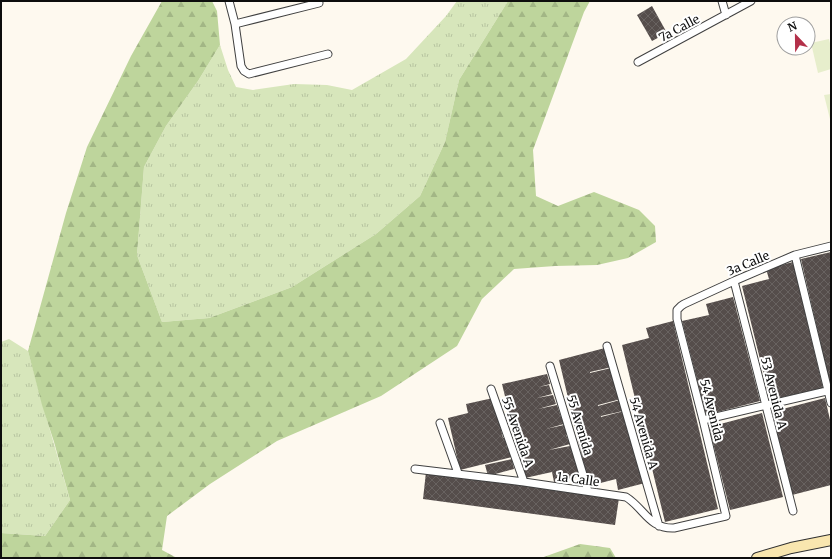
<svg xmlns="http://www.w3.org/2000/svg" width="832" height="559" font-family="Merriweather,serif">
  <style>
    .grass { fill: url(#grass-tufts) }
    .forest { fill: url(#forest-firs) }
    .pitch { fill: #e7eecc }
    .building { fill: url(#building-cross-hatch) }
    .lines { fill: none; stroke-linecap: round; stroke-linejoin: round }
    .street-casing { stroke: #404040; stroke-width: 9 }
    .secondary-casing { stroke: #2f2f2f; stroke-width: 12 }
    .street { stroke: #fff; stroke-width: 7 }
    .secondary { stroke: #f9e6af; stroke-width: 10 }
    .labels { text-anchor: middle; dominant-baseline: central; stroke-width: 4; stroke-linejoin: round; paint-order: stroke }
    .street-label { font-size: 12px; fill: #0d0d0d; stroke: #fff }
  </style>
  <defs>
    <pattern id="grass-tufts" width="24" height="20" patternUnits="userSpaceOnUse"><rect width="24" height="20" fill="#d7e6bb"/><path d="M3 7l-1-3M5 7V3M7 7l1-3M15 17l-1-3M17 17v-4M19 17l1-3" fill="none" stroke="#b7c4a0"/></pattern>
    <pattern id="forest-firs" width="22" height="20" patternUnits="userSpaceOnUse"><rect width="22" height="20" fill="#bed59c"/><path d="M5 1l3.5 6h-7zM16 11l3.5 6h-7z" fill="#a2b685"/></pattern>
    <pattern id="building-cross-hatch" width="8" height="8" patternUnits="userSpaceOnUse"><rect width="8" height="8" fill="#554d4b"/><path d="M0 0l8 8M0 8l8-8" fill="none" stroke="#686260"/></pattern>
  </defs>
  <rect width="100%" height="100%" fill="#fef9ef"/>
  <path class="grass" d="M457,1h51l-49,79 -14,62 -25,54 -44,38 -84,53 -83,31 -47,4 -25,-67 7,-88 22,-41 32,-45 22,-36 8,25 8,17 17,3 41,-6 33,1 25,5 54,-31 40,-43z
    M9,339l19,12c13,50 28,99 42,149l-25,36 -44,-3v-191z"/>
  <path class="forest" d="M162,1h50l5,10 3,34 -22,36 -32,45 -22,41 -7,88 25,67 47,-4 83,-31 84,-53 44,-38 25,-54 14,-62 49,-79h82l-6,11 -51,138 3,46 22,10 36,-14 45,18 16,16 1,16 -28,16 -31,7 -42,1 -41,3 -32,30 -25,47 -76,50 -104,45 -67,43 -43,32 -5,34 15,8h-176v-25l44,3 25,-36 -16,-58 -12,-37 -14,-54 38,-138 21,-66 44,-91z
    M580,544l30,4 6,10h-75z"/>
  <path class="pitch" d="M829,39l2,8v22l-13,4 -7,-30z
    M831,94v29l-7,-28z"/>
  <path class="building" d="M652,6l15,27 -15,8 -15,-26z
    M831,252v131l-1,1 -29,-125z
    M793,262l30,126 -53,12 -28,-114 27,-7 -3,-10z
    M733,297l27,104 -54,14 -24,-94 27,-6 -3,-11z
    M673,321l45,188 -53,13 -43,-177 27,-7 -3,-10z
    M605,348l7,19 -22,5v1l21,-5 10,31 -23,6v1l22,-6 3,11 -22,5v1l23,-6 4,22 2,-1 15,51 -27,7 -2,-11 -27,7 -30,-126z
    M547,374l3,10 -11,3 10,-2 3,9 -15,4 16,-3 3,9 -18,5 19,-4 3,9 -5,2 5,-2 4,10 -18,5 18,-4 3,9 -1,1 4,9 -21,6 21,-4 6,9 5,21 -27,6 -2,-10 -27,6 -23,-94z
    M493,398l3,10 7,30h2l2,10 3,-1 2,10 -52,13 -12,-52 20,-5 -2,-9z
    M825,398l6,26v61l-39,10 -21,-83z
    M762,413l21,84 -53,13 -21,-83z
    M512,459l2,10 -26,7 -3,-11z
    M426,472l193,26 -4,27 -192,-26z"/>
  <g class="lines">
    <g class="street-casing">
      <path id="street" d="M229,1l6,23 6,42 3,5 5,3 79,-20
        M722,1l4,14
        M235,24l84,-21
        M638,62l113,-61
        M795,255l36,148
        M734,281l59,230
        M607,346l52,180
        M550,366l38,125
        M491,389l33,93
        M703,420l128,-30
        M440,423l18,50
        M415,469l109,13 102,15c18,11 23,32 48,31l52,-12 -23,-96 -26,-101v-9l4,-4 3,-2 50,-23 61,-26 36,-9"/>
    </g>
    <g class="secondary-casing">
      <path id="secondary" d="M757,558l34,-10 40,-8"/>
    </g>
    <use href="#street" class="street"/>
    <use href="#secondary" class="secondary"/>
  </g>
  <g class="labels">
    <g class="street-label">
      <text transform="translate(679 28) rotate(-28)">7a Calle</text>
      <text transform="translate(748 263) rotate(-23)">3a Calle</text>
      <text transform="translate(774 393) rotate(76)">53 Avenida A</text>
      <text transform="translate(712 410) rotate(76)">54 Avenida</text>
      <text transform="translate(580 425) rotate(73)">55 Avenida</text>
      <text transform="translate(518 432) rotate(71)">55 Avenida A</text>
      <text transform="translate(644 433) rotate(74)">54 Avenida A</text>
      <text transform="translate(578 479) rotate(8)">1a Calle</text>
    </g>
  </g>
  <rect width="832" height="559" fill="none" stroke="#0d0d0d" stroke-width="4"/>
  <g transform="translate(796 36) rotate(338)"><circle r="19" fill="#ffffff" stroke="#9e9e9e"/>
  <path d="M0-3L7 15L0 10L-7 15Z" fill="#b33049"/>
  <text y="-6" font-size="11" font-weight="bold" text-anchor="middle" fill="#0d0d0d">N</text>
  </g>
</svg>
